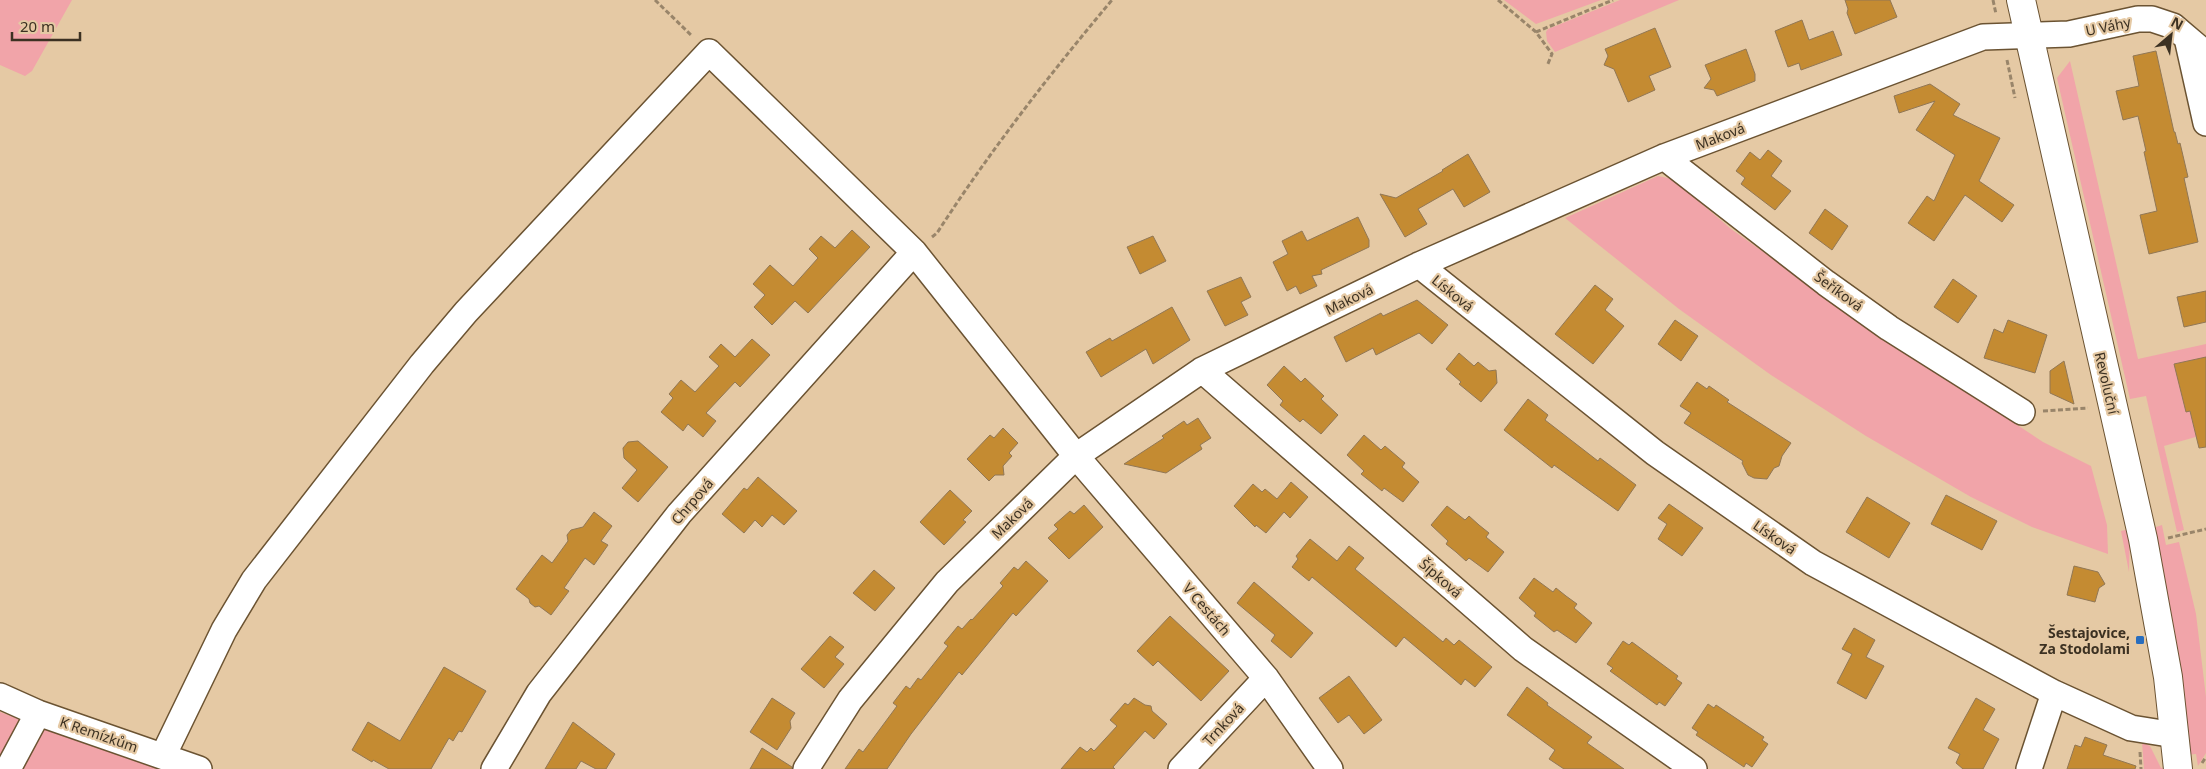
<svg xmlns="http://www.w3.org/2000/svg" width="2206" height="769" font-family="'Noto Sans',sans-serif">
  <style>
    .green { fill: #f1a4a9 }
    .building { fill: #c48b32; stroke: #917755 }
    .lines { fill: none; stroke-linecap: round; stroke-linejoin: round }
    .minor-casing { stroke: #6b5332; stroke-width: 28 }
    .tertiary-casing { stroke: #6b5332; stroke-width: 30 }
    .path { stroke: #99856a; stroke-width: 3; stroke-dasharray: 5 2.5; stroke-linecap: butt }
    .minor { stroke: #fff; stroke-width: 25 }
    .tertiary { stroke: #fff; stroke-width: 28 }
    .poi-dot { fill: #286dbe; stroke: #e5c9a4; stroke-width: 2 }
    .labels { text-anchor: middle; dominant-baseline: central; stroke-width: 4.5; stroke-linejoin: round; paint-order: stroke }
    .street-label { font-size: 14px; fill: #3c3122; stroke: #e5c9a4 }
    .poi-label { font-size: 14px; font-weight: bold; fill: #3c3122; stroke: #e5c9a4; text-anchor: end }
  </style>
  <rect width="100%" height="100%" fill="#e5c9a4"/>
  <path class="green" d="M0,0h72l-40,71 -7,5 -25,-11z
    M1504,0h97l-65,24z
    M1620,0h59l-124,52 -8,-11 -1,-9 2,-3z
    M2070,61l68,298 68,-15v90l-42,12 20,84 -7,2 -31,-136 -16,3 -73,-321z
    M1658,176l15,3 58,50 154,109 158,104 48,24 16,59 1,29 -76,-27 -61,-30 -105,-61 -95,-61 -92,-66 -114,-91z
    M2162,525l4,20 13,-3 17,72 10,83v56l-8,13 -2,-12 -9,1 -37,-226z
    M2130,529l-1,43 -8,-41z
    M0,712l19,7 -19,38z
    M44,728l115,41h-136z
    M2142,742l8,4 11,22 7,-1v2h-24z"/>
  <path class="building" d="M1845,0h45l7,17 -42,17 -8,-21 1,-4z
    M1802,20l7,20 24,-9 9,24 -41,15 -2,-7 -11,4 -13,-36z
    M1655,28l16,39 -22,9 6,14 -27,12 -14,-33 -10,-4 4,-9 -3,-7z
    M1746,49l9,25v7l-38,15 -3,-6 -10,-2 7,-9 -6,-14z
    M2156,51l18,81h1l3,12 2,-1 8,34 -4,1 14,64 -49,12 -9,-39 17,-4 -13,-59 2,-1 -8,-35 -15,4 -7,-29 23,-5 -6,-30z
    M1930,84l30,20 -7,11 47,23 -21,43 35,24 -12,17 -37,-27 -31,46 -26,-18 19,-27 7,5 21,-46 -39,-25 19,-29 -36,12 -5,-17z
    M1768,150l14,11 -11,15 20,15 -16,19 -34,-26 4,-6 -9,-7 14,-19 10,8z
    M1468,154l22,38 -26,15 -11,-18 -35,20 9,15 -22,13 -25,-43 16,4 47,-27 -1,-1z
    M1825,209l23,17 -16,24 -23,-17z
    M1358,217l11,23v7l-48,23 1,4 -10,2 5,10 -17,8 -4,-8 -9,5 -14,-29 15,-8 -6,-13 20,-10 5,10z
    M852,230l18,17 -62,66 -13,-12 -23,24 -18,-18 11,-12 -12,-11 17,-19 23,21 25,-28 -9,-9 12,-13 14,12z
    M1153,236l13,25 -26,13 -13,-27z
    M1241,277l10,20 -10,5 7,13 -23,11 -18,-35z
    M1953,279l24,17 -19,27 -24,-16z
    M1595,285l18,14 -8,11 19,16 -31,38 -38,-30z
    M2206,291v31l-22,5 -7,-30z
    M1417,300l31,25 -16,19 -13,-11 -43,22 -3,-7 -27,14 -12,-25 47,-24 2,3z
    M1172,307l18,33 -37,24 -7,-15 -45,28 -15,-25 24,-14 2,3z
    M1675,320l23,16 -17,25 -23,-17z
    M2008,320l39,15 -12,38 -51,-15 10,-29 9,4z
    M752,339l18,16 -30,32 -5,-5 -29,31 10,8 -13,16 -15,-13 -5,7 -22,-19 12,-14 -4,-4 12,-14 14,12 24,-26 -10,-9 12,-13 14,13z
    M1459,353l15,13 4,-4 11,9 7,-1 1,13 -16,19 -22,-18 2,-2 -15,-13z
    M2206,357v90l-7,1 -9,-37 -4,1 -12,-48z
    M2064,361l10,43 -24,-11v-22z
    M1284,366l17,16 4,-4 19,18 -3,3 17,16 -17,19 -18,-15 -3,3 -20,-17 3,-4 -16,-16z
    M1697,382l10,7 2,-3 20,14 -2,2 64,41 -9,13 -3,10 -5,2 -7,11 -13,-1 -6,-3 -6,-12 1,-2 -59,-38 7,-10 -11,-7z
    M1528,399l20,16 -3,5 53,41 2,-3 36,27 -18,26 -64,-46 -2,3 -48,-38z
    M1198,418l13,20 -11,7 2,4 -36,24 -42,-9 40,-26 -2,-2 22,-15 3,4z
    M1003,428l15,15 -9,10 3,3 -9,10 1,9h-9l-6,6 -22,-22 23,-24 4,3z
    M1364,435l17,15 4,-4 20,17 -3,4 17,15 -16,20 -19,-14 -2,3 -11,-9 -10,-8 3,-3 -17,-16z
    M638,441l30,26 -30,35 -16,-14 15,-18 -13,-12 -1,-10 5,-6z
    M758,477l39,34 -13,14 -12,-10 -10,12 -7,-7 -11,13 -22,-19 22,-26 3,2z
    M1291,482l17,15 -18,21 -6,-6 -18,21 -10,-8 -1,2 -21,-21 19,-22 9,8 3,-3 12,10z
    M950,490l22,21 -9,9 3,2 -22,23 -24,-23z
    M1946,495l51,26 -15,29 -51,-26z
    M1867,497l43,26 -21,35 -43,-26z
    M1669,504l34,24 -21,28 -24,-17 9,-15 -9,-6z
    M1084,505l19,22 -34,32 -21,-21 10,-9 -4,-4 16,-14 4,3z
    M1447,506l18,14 4,-4 10,9 10,8 -3,4 18,15 -16,20 -19,-14 -3,3 -10,-9 -10,-8 2,-3 -17,-16z
    M594,512l18,14 -11,15 7,4 -14,20 -9,-7 -21,30 5,3 -18,24 -12,-9 -4,1 -5,-4 -1,-4 -13,-10 26,-34 10,8 16,-22 -1,-6 4,-5 12,-3z
    M1310,539l27,22 12,-15 15,12 -9,11 88,73 3,-4 8,7 5,-5 33,27 -17,20 -10,-8 -4,6 -57,-48 -8,10 -84,-70 -3,4 -17,-14 6,-8 -2,-3z
    M1026,561l22,20 -32,35 -3,-3 -51,62 -3,-3 -48,62 -24,35h-42l14,-20 4,3 34,-46 -4,-3 13,-17 4,3 8,-11 3,2 27,-34 -4,-3 14,-17 4,3 9,-10 1,1 31,-34 -3,-3 14,-16 4,3z
    M2074,566l24,6 7,12 -6,4 -4,14 -28,-7z
    M874,570l21,18 -20,23 -22,-18z
    M1534,578l19,14 3,-4 10,8 11,8 -3,4 18,15 -16,20 -19,-13 -3,2 -20,-16 2,-3 -17,-15z
    M1254,582l59,51 -22,25 -20,-17 4,-6 -38,-32z
    M1170,616l59,55 -28,30 -43,-40 -5,5 -16,-15z
    M1854,628l21,12 -9,17 18,9 -18,33 -29,-16 15,-29 -10,-5z
    M830,636l14,11 -9,10 9,7 -20,24 -23,-19z
    M1623,641l6,4 3,-3 46,34 -2,3 6,4 -17,23 -6,-4 -2,3 -47,-34 3,-3 -6,-4z
    M444,667l42,24 -24,41 -3,-1 -6,10 -4,-3 -18,31h-42l-16,-9 -1,2 -20,-12 16,-28 32,19z
    M1349,676l33,44 -18,14 -15,-19 -11,8 -19,-25z
    M1527,687l21,16 -1,2 45,32 -5,6 37,26h-60l-15,-10 6,-9 -48,-35z
    M772,698l23,15 -5,8 1,7 -14,22 -27,-18z
    M1134,698l11,7 6,1 1,5 15,13 -13,15 -9,-8 -32,36 2,2h-54l19,-22 7,5 4,-4 3,3 23,-25 -7,-6 15,-17 3,2z
    M1976,698l19,11 -12,21 16,9 -16,30h-20l-7,-6 4,-9 -12,-6z
    M1708,704l6,4 2,-3 48,32 -2,3 6,4 -16,23 -6,-4 -2,4 -48,-32 2,-3 -6,-4z
    M573,722l42,32 -9,15h-10l-15,-8 -5,8h-31z
    M2085,737l22,8 -4,10 33,11 -1,3h-68l8,-24 6,2z
    M762,748l30,19v2h-42z"/>
  <g class="lines">
    <g class="minor-casing">
      <path id="minor" d="M2187,38l19,85
        M1664,157l162,126 63,45 133,84
        M1419,265l236,188 158,110 241,130 77,35 44,7
        M1202,370l321,279 171,120
        M0,696l38,17 161,56
        M163,756l61,-126 30,-50 168,-216 44,-52 243,-260 205,200 162,204 190,222 64,91
        M8,769l30,-56
        M494,769l45,-76 140,-179 235,-262
        M806,769l44,-69 97,-118 129,-126 126,-86 217,-105 245,-108 319,-120 86,-3 69,-15h14l21,7 33,28
        M1181,769l85,-91
        M2029,769l25,-76"/>
    </g>
    <g class="tertiary-casing">
      <path id="tertiary" d="M2021,0l122,539 25,138 10,92"/>
    </g>
    <path class="path" d="M655,0l37,36
      M1498,0l38,32 16,22 -5,12
      M1993,0l3,14
      M1536,32l77,-32
      M2007,60l8,38
      M932,237l5,-4c53,-82 112,-158 175,-233
      M2043,411l45,-3
      M2168,538l38,-9
      M2140,752l1,17
      M2202,763l4,-6"/>
    <use href="#minor" class="minor"/>
    <use href="#tertiary" class="tertiary"/>
  </g>
  <rect class="poi-dot" x="2135" y="635" width="10" height="10" rx="2.5"/>
  <g class="labels">
    <g class="street-label">
      <text transform="translate(2108 26) rotate(-12)">U Váhy</text>
      <text transform="translate(1720 136) rotate(-21)">Maková</text>
      <text transform="translate(1839 291) rotate(36)">Šeříková</text>
      <text transform="translate(1453 293) rotate(39)">Lísková</text>
      <text transform="translate(1349 299) rotate(-26)">Maková</text>
      <text transform="translate(2107 383) rotate(77)">Revoluční</text>
      <text transform="translate(692 501) rotate(-49)">Chrpová</text>
      <text transform="translate(1012 518) rotate(-44)">Maková</text>
      <text transform="translate(1775 537) rotate(35)">Lísková</text>
      <text transform="translate(1441 578) rotate(41)">Šípková</text>
      <text transform="translate(1207 609) rotate(49)">V Cestách</text>
      <text transform="translate(1223 724) rotate(-47)">Trnková</text>
      <text transform="translate(99 734) rotate(19)">K Remízkům</text>
    </g>
    <g class="poi-label">
      <text x="2130" y="632">Šestajovice,<tspan x="2130" dy="16">Za Stodolami</tspan></text>
    </g>
  </g>
  <g transform="translate(2171 35) rotate(28)" stroke="#e5c9a4" stroke-width="4" paint-order="stroke">
  <path d="M0-4L9 19L0 12L-9 19Z" fill="#3c3122"/>
  <text y="-8" font-size="14" font-weight="bold" text-anchor="middle" fill="#3c3122">N</text>
  </g>
  <path d="M12 32v8h68v-8" fill="none" stroke="#3c3122" stroke-width="2.5"/>
  <text x="20" y="32" font-size="15" fill="#3c3122" stroke="#e5c9a4" stroke-width="4" paint-order="stroke">20 m</text>
</svg>
